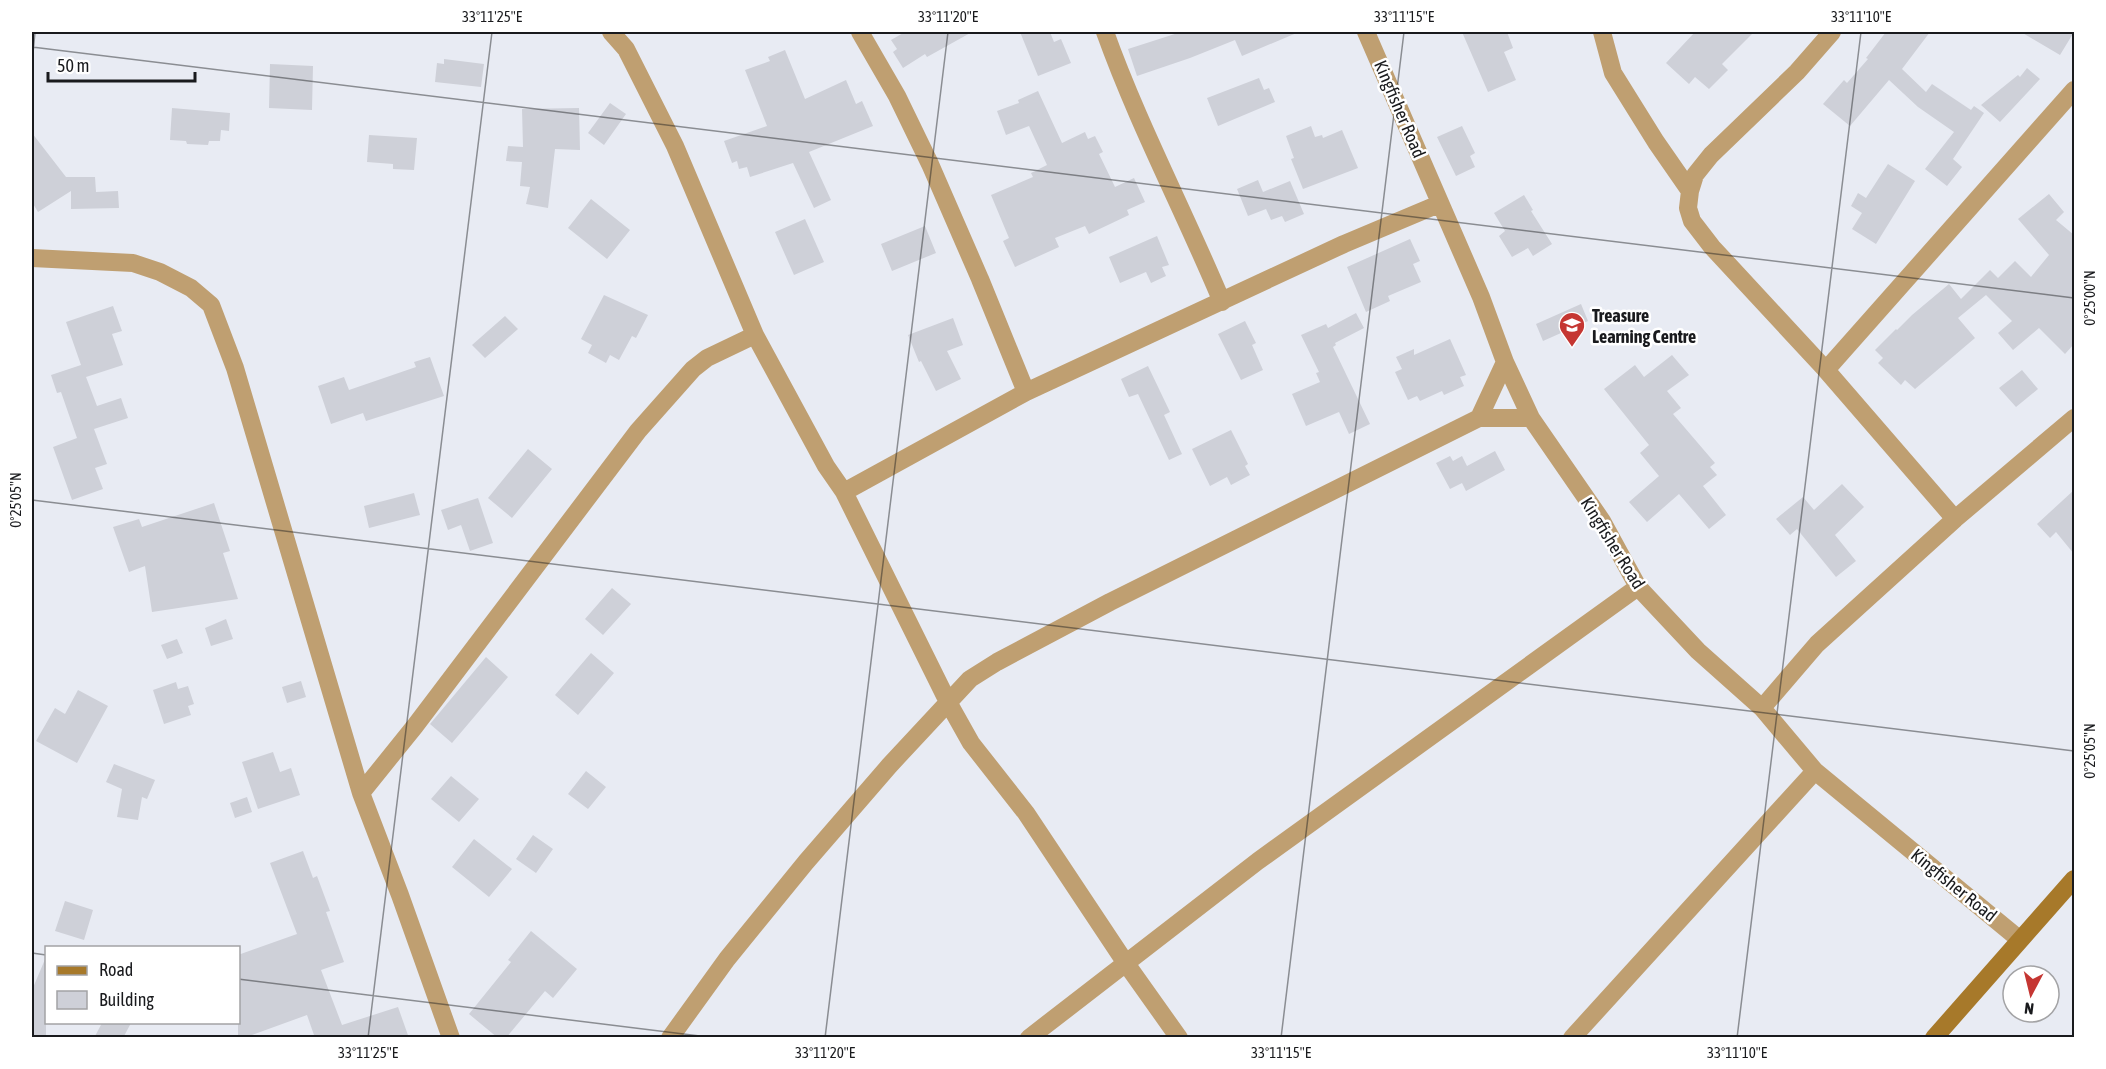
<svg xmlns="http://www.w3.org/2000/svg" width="2106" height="1069" font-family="'Asap Condensed',sans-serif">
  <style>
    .building { fill: #ced0d8 }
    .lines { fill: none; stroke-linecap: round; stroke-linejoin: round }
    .street { stroke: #bf9f71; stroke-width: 18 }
    .secondary { stroke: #a7792a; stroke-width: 18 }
    .ticks { fill: none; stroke: #191a1d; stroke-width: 1.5; stroke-opacity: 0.45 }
    .labels { text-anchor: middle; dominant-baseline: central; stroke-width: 5; stroke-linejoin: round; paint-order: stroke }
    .street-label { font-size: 18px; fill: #191a1d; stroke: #fff }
    .poi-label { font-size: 18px; font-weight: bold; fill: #191a1d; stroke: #fff; text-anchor: start }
    .neatline { fill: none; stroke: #191a1d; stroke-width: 2 }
    .ticks-label { font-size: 15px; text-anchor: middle; fill: #191a1d }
  </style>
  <rect width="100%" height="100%" fill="#e8ebf3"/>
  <path class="building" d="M905,32h67l-45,25 -2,-3 -22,14 -10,-16 4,-3 -6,-9z
    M1020,32h30l4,10 7,-3 10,24 -33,13z
    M1181,32h118l-57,24 -7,-16 -45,18 -53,18 -9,-27z
    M1462,32h45l6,16 -9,4 12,28 -28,12z
    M1695,32h59l-32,32 6,6 -19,19 -14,-12 -6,7 -23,-21z
    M1886,32h44l-28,37 24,23 6,-8 39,26 3,-4 10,7 -31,46 9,8 -15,19 -22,-17 29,-37 -36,-25 -29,-27 -39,46 -27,-22 21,-24 3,3 21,-24 -2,-1z
    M2021,32h53l-14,23z
    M785,50l20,49 41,-19 10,24 6,-3 11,25 -64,26 22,48 -17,8 -21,-45 -43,14 -3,-10 -8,2 -2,-8 -5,2 -8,-22 43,-15 -22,-56 25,-9 -2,-4z
    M444,59l40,5 -3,23 -46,-5 2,-19 7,1z
    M270,64l43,2 -1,44 -43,-2z
    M2027,68l13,11 -40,43 -19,-17 37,-30 2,2z
    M1259,78l5,12 5,-2 6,14 -57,24 -11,-28z
    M1038,91l24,52 23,-11 3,7 7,-3 8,16 -4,2 16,33 19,-9 11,24 -18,8 2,5 -40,19 -4,-8 -30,12 4,9 -44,20 -12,-26 6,-3 -18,-43 42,-18 -2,-4 16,-8 -18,-39 -23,9 -9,-24 22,-8 -1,-3z
    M610,103l16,11 -22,31 -16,-12z
    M172,108l58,5 -1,18 -8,-1 -1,11h-11l-1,4 -21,-1 -1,-3 -16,-1z
    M579,108l1,42 -25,-1 -7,59 -22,-4 4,-17 -10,-1 2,-24 -16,-1 2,-15 15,1 -1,-38z
    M1311,126l4,11 7,-2 1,3 19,-8 16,38 -55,21 -12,-30 3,-1 -8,-22z
    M1462,126l13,27 -5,3 5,11 -19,9 -19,-39z
    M32,133l34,44h29l1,15 22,-1 1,17 -48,1v-18l-33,21 -6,-10z
    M369,135l48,3 -3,32 -21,-1v-5l-26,-2z
    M1888,164l27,17 -39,63 -24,-15 10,-16 -11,-7 7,-13 8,5z
    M1258,180l5,12 27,-11 14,33 -19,8 -3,-6 -11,4 -5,-11 -18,7 -11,-27z
    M2049,194l15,18 -8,8 18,15v109l-9,10 -26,-26 -26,22 -15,-17 14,-12 -26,-26 -28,23 17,20 -60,51 -10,-9 -4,5 -23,-22 5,-5 -8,-8 21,-21 1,1 15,-15 37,-31 12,15 29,-29 8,8 17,-17 16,16 18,-22 -31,-36z
    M1524,195l9,15 -2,1 21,33 -19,12 -5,-8 -16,9 -13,-21 6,-5 -11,-18z
    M591,199l39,31 -23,29 -39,-31z
    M805,219l19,43 -30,13 -19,-43z
    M925,226l11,27 -44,18 -11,-27z
    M1157,236l12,29 -7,2 4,9 -15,7 -5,-11 -26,11 -11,-26z
    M1410,239l10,22 -7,3 8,18 -33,14 2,5 -24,11 -19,-45z
    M604,295l44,20 -12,23 -4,-2 -13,24 -9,-5 -4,8 -18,-10 4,-8 -11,-6z
    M1581,304l7,17 -45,20 -7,-17z
    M113,306l9,25 -10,3 11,31 -37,12 11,29 24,-8 7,20 -34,11 13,35 -12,4 8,21 -31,11 -19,-53 24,-9 -16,-46 -4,1 -6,-18 30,-10 -15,-43z
    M1356,313l8,15 -29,15 1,2 -3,2 37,77 -21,10 -10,-22 -33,14 -14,-32 28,-12 -4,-9 3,-1 -18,-37 25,-11 2,4z
    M505,316l13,13 -33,29 -13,-13z
    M953,318l10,27 -16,6 14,28 -25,12 -15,-30 -2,1 -11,-27z
    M1245,321l11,22 -4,2 11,25 -22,10 -23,-46z
    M1450,339l16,36 -6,2 4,9 -20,9 -2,-4 -22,10 -3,-5 -9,4 -13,-28 7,-3 -6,-12 18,-8v6z
    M1672,355l17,20 -22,16 14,17 -8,6 42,49 -5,4 7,8 -14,11 23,29 -17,14 -30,-35 -32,28 -18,-20 30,-26 -19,-23 9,-8 -45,-56 31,-24 9,12z
    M430,357l14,39 -78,25 -3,-8 -32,11 -13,-38 26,-9 5,13 67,-23 -2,-5z
    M1148,366l22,46 -6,3 18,39 -13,6 -31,-66 -9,3 -8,-18z
    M2022,370l16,19 -22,18 -17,-19z
    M1231,430l17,34 -3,2 5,9 -19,10 -4,-8 -17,9 -18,-37z
    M528,449l24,20 -40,49 -24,-20z
    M1495,451l10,19 -39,21 -4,-8 -12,6 -14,-26 14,-7 3,5 9,-5 5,10z
    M1842,484l22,23 -29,28 21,26 -20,16 -39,-48 -7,6 -14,-16 27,-22 11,13z
    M2074,490v64l-18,-22 -6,6 -13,-14z
    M414,493l6,22 -51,13 -5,-22z
    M478,498l15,45 -23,8 -9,-26 -13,5 -7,-20z
    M214,503l16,48 -7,2 15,46 -86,13 -7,-46 -16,6 -16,-45 26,-8 3,8z
    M612,588l19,16 -28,31 -18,-16z
    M226,619l7,20 -22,7 -6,-18z
    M177,639l6,14 -16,6 -6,-14z
    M591,653l23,20 -36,42 -23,-20z
    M486,657l22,20 -56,66 -22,-19z
    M301,681l5,16 -19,6 -5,-16z
    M176,682l2,7 10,-3 6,18 -6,2 3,9 -27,9 -11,-34z
    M78,690l30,16 -31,57 -41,-22 19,-33 10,6z
    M273,752l7,20 11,-4 9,27 -42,14 -16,-47z
    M114,764l41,16 -8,19 -5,-2 -4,23 -21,-3 5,-28 -16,-7z
    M586,771l20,16 -18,22 -20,-15z
    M451,776l28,23 -20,23 -28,-23z
    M247,797l5,15 -17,6 -5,-15z
    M533,835l20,14 -17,24 -20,-14z
    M474,839l38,30 -23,28 -37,-30z
    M303,851l10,27 4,-2 13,35 -4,1 18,50 -23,8 21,55 56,-18 11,31h-96l1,-3 -7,-20 -63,23h-6v-83l59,-21 -27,-71z
    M65,901l28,9 -9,30 -29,-9z
    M531,931l46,38 -24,29 -8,-7 -39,47h-8l-29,-24 42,-52 -3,-2z
    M46,957v81h-14v-48z
    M102,1023h29l-8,15h-29z"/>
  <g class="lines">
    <path class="street" d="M611,32l15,17 49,97 80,189 71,131 18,26 104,210 23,41 55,70 99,149 54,76
      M860,32l37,64 33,68 50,115 46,113
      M1105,32c33,92 79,179 117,270
      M1366,32l115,265 24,65 26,56 71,103 36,66 60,64 64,57 53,63 204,168
      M1602,32l11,41 43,69 34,49
      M32,258l101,5 27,9 31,16 20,17 24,63 126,425 39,102 51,143
      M1826,370l-114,-123 -20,-26 -4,-13 2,-17 5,-16 16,-20 86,-83 35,-40
      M1479,418l26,-56
      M844,492l182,-100 318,-148 95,-40
      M1955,519l-129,-149 248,-280
      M1762,708l55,-64 138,-125 119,-101
      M361,793l54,-67 223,-295 55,-62 14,-11 48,-23
      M670,1038l57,-79 79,-97 83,-96 81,-87 27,-17 113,-60 369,-184h52
      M1029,1038l229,-177 380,-274
      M1572,1038l243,-267"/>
    <path class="secondary" d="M1934,1038l140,-159"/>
  </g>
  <path class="ticks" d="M32,47l2042,251M32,64l3,-32M32,500l2042,251M32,953l14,2M238,979l478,59M368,1038l124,-1006M825,1038l123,-1006M1281,1038l123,-1006M1737,1038l124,-1006"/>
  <defs>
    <g id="school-pin" transform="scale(1.35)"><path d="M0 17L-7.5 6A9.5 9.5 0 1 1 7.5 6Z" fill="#c53632" stroke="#fff"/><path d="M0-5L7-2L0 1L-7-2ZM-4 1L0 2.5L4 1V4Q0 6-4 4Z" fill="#fff"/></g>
  </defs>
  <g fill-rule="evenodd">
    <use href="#school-pin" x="1572" y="325"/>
  </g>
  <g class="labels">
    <g class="street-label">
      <text transform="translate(1400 109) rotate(67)">Kingfisher Road</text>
      <text transform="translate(1613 543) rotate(58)">Kingfisher Road</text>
      <text transform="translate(1954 885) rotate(39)">Kingfisher Road</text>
    </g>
    <g class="poi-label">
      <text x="1592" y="315">Treasure<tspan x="1592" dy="21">Learning Centre</tspan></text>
    </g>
  </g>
  <rect width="2106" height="1069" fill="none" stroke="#ffffff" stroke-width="66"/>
  <rect x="45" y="946" width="195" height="78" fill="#ffffff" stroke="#a3a3a5" stroke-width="1.5"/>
  <rect x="57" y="966" width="30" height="9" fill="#a7792a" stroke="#a3a3a5" stroke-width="1.5"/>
  <text x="99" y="976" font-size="18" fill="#191a1d">Road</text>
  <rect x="57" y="991" width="30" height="18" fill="#ced0d8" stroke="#a3a3a5" stroke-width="1.5"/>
  <text x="99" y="1006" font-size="18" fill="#191a1d">Building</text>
  <g transform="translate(2031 994) rotate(187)"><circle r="28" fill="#ffffff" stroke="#a3a3a5" stroke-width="1.5"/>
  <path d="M0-4.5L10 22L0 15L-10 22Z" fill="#c53632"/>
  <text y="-9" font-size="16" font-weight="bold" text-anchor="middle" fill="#191a1d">N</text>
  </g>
  <path d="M48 72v9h147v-9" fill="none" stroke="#191a1d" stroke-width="3"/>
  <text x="57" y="72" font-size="18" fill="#191a1d" stroke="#ffffff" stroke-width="4.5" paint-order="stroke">50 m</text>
  <rect x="33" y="33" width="2040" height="1003" class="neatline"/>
  <g class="ticks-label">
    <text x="492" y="22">33°11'25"E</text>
    <text x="948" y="22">33°11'20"E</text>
    <text x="1404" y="22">33°11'15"E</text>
    <text x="1861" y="22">33°11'10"E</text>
    <text transform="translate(2090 298) rotate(-90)" y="5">0°25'00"N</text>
    <text transform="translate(16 500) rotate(-90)" y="5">0°25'05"N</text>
    <text transform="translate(2090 751) rotate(-90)" y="5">0°25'05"N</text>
    <text x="368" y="1058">33°11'25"E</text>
    <text x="825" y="1058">33°11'20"E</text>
    <text x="1281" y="1058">33°11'15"E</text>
    <text x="1737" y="1058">33°11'10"E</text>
  </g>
</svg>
